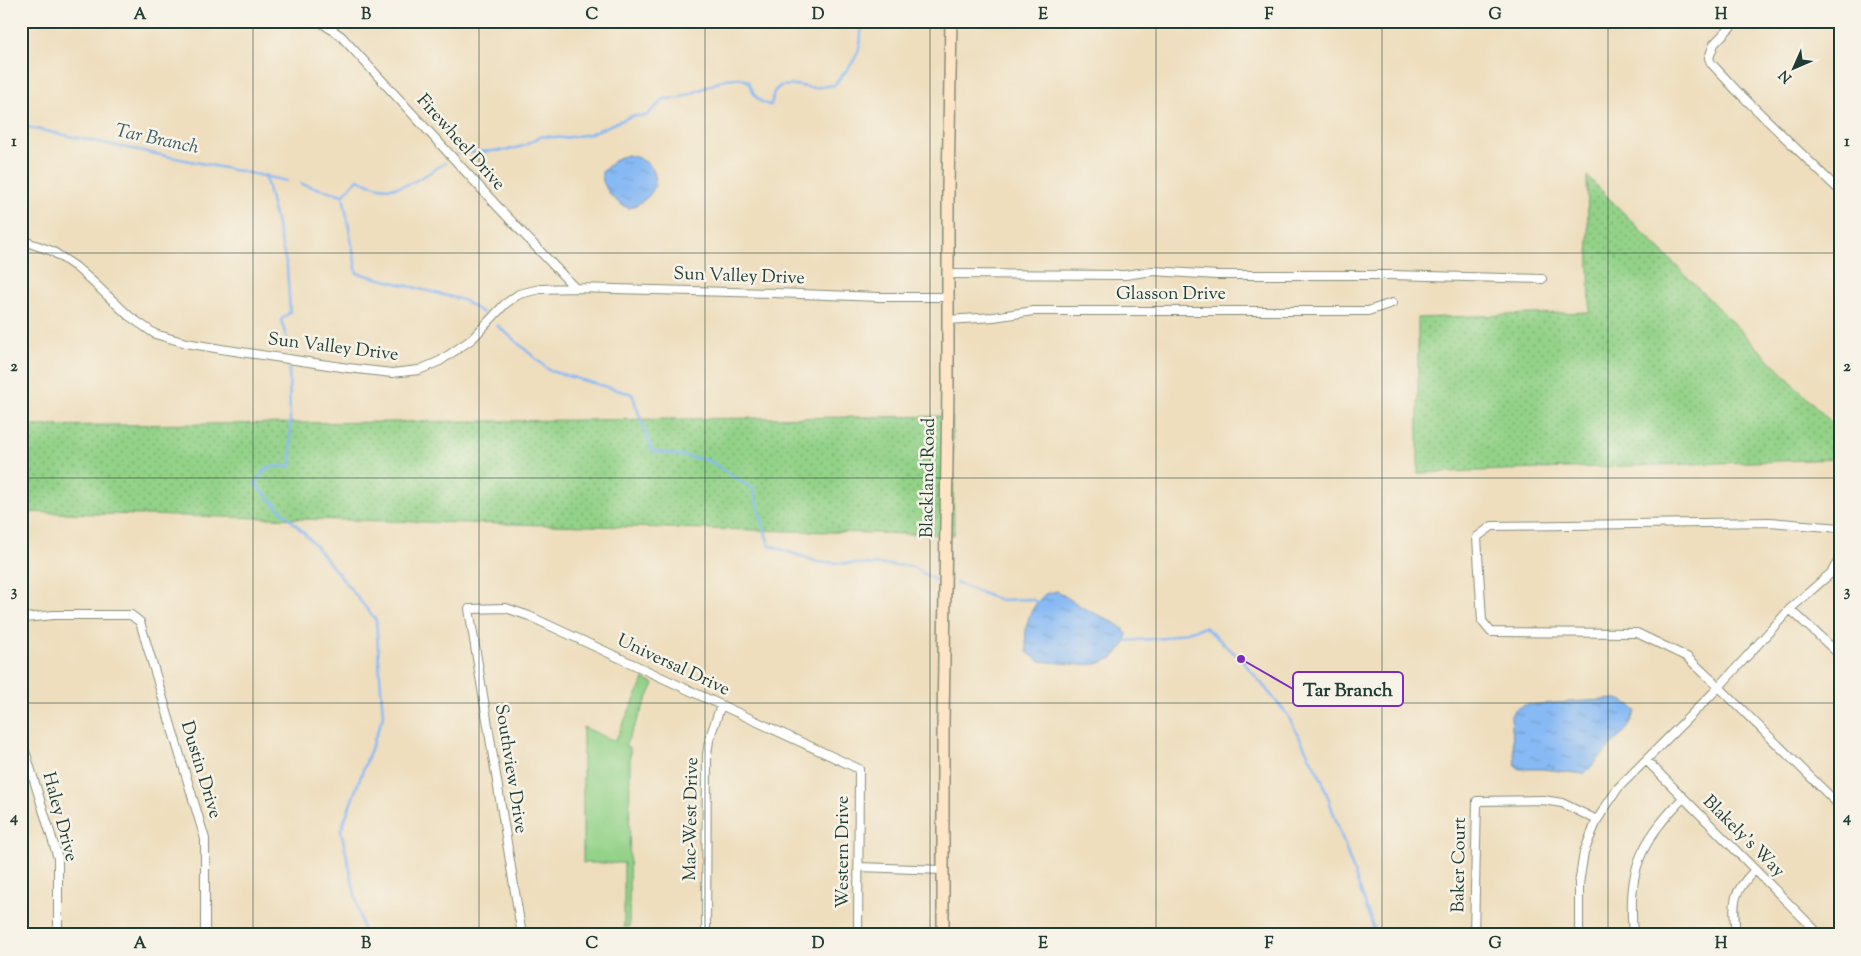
<svg xmlns="http://www.w3.org/2000/svg" width="1861" height="956" font-family="'Sorts Mill Goudy',serif">
  <style>
    .grass { fill: url(#grass-dots); stroke: #59885e }
    .park { fill: #93d288; stroke: #59885e }
    .water { fill: url(#water-ripples); stroke: #537b94 }
    .lines { fill: none; stroke-linecap: round; stroke-linejoin: round }
    .stream { stroke: #87b9f4; stroke-width: 2.5 }
    .street-casing { stroke: #868e79; stroke-width: 10 }
    .secondary-casing { stroke: #868e79; stroke-width: 14 }
    .street { stroke: #fff; stroke-width: 8 }
    .secondary { stroke: #fee5c5; stroke-width: 11 }
    .grid { fill: none; stroke: #1f3d34; stroke-width: 1; stroke-opacity: 0.55 }
    .labels { text-anchor: middle; dominant-baseline: central; stroke-width: 5; stroke-linejoin: round; paint-order: stroke }
    .street-label { font-size: 18px; fill: #1f3d34; stroke: #f7f3e8 }
    .water-label { font-size: 19px; font-style: italic; fill: #395c64; stroke: #f7f3e8 }
    .leader { fill: none; stroke: #7b2cbf; stroke-width: 2 }
    .callout-dot { fill: #7b2cbf; stroke: #f7f3e8; stroke-width: 2 }
    .callout { fill: #f7f3e8; stroke: #7b2cbf; stroke-width: 2 }
    .callout-label { font-size: 19px; text-anchor: middle; font-weight: bold; fill: #1f3d34 }
    .neatline { fill: none; stroke: #1f3d34; stroke-width: 2 }
    .grid-label { font-size: 16px; text-anchor: middle; font-weight: bold; fill: #1f3d34 }
  </style>
  <defs>
    <pattern id="grass-dots" width="8" height="8" patternUnits="userSpaceOnUse" patternTransform="scale(1.25)"><rect width="8" height="8" fill="#93d288"/><path d="M2 2h.1M6 6h.1" fill="none" stroke="#77ac70" stroke-width="1.8" stroke-linecap="round"/></pattern>
    <pattern id="water-ripples" width="26" height="14" patternUnits="userSpaceOnUse" patternTransform="scale(1.25)"><rect width="26" height="14" fill="#87b9f4"/><path d="M2 4q2-2 4 0t4 0M15 11q2-2 4 0t4 0" fill="none" stroke="#6e98c6"/></pattern>
  </defs>
  <rect width="100%" height="100%" fill="#f7f3e8"/>
  <filter id="ink" filterUnits="userSpaceOnUse"><feTurbulence type="fractalNoise" baseFrequency=".02" numOctaves="2"/><feDisplacementMap in="SourceGraphic" scale="10" xChannelSelector="R" yChannelSelector="G"/><feConvolveMatrix kernelMatrix="1 2 1 2 8 2 1 2 1" color-interpolation-filters="sRGB"/></filter>
  <filter id="wash" filterUnits="userSpaceOnUse"><feTurbulence type="fractalNoise" baseFrequency=".0096" numOctaves="4" result="noise"/><feDisplacementMap in="SourceGraphic" scale="20" xChannelSelector="R" yChannelSelector="G"/><feGaussianBlur stdDeviation="1.12" result="paint"/><feColorMatrix in="noise" values="0 0 0 0 0 0 0 0 0 0 0 0 0 0 0 0 0 1.4 0 .05"/><feComposite in="paint" operator="in"/></filter>
  <g filter="url(#wash)">
    <rect width="100%" height="100%" fill="#eedebe"/>
    <path class="grass" d="M1587,176l253,255v28l-422,14v-155l172,-6z
      M952,416l2,119 -933,-23v-86z"/>
    <path class="park" d="M644,679l10,5 -29,62 5,2 -1,179h-5v-64h-41v-136l32,14z"/>
    <path class="water" d="M627,155c38,6 37,41 2,53 -14,-4 -28,-22 -27,-36l14,-13z
      M1057,591l25,16 35,17 10,9 -1,10 -13,15 -16,6 -16,1 -41,-4 -12,-8c-6,-23 0,-43 17,-59z
      M1617,699c8,2 15,6 19,13l-9,17 -43,45 -41,-5h-24l-4,-4 -4,-49 3,-6 10,-5z"/>
    <g class="lines">
      <path class="stream" d="M21,126l266,55
        M458,153l50,-3 15,-4 19,-10 22,2 25,-4 43,-18h14l18,-17 16,-1 46,-19 13,-1 9,3c5,11 9,23 23,24l3,-13 6,-6 16,-1 17,3 21,-3c19,-21 31,-34 26,-64
        M265,175l22,92 3,45 -9,8 10,31
        M301,184l42,11 14,78 106,27 20,13
        M343,195l15,-16c7,3 14,7 22,8 25,5 45,-12 65,-24
        M497,325l53,46 82,23 20,57 56,9 45,29 16,56 48,17 94,4 24,14
        M289,369l2,97 -23,1 -13,17 53,53 68,83 7,96 -42,114 23,105
        M956,583l44,17 31,-1 8,4
        M1124,641l41,-3 40,-11 36,32 46,55 35,66 54,155"/>
    </g>
  </g>
  <g filter="url(#ink)">
    <g class="lines">
      <g class="street-casing">
        <path id="street" d="M319,21l22,15 158,172 76,80
          M1736,21l-22,23 -5,14 2,5 25,27 104,101
          M21,240l31,11 24,16 17,15 36,34 26,18 31,9 35,6 127,19 44,5 27,-3 21,-9 32,-22 33,-35 14,-10 21,-5 35,-1 199,5 105,4h69
          M948,274l177,1 28,-4 64,4h174l151,4
          M948,320l46,-3 39,-6h335l24,-8
          M1840,528l-70,-6 -278,4 -15,11 5,84 9,11 146,1 50,24 32,30 121,119
          M1790,609l50,46
          M21,621l4,-3 29,-3h77l9,7 65,217v96
          M21,738l37,120v77
          M1646,760l174,175
          M859,867l84,3
          M522,935l-53,-326 37,-1 23,8 330,153 -1,166
          M706,935l1,-180 2,-15 12,-35
          M1474,935l3,-134 66,-1 19,3 35,17
          M1579,935v-51l5,-32 13,-32 21,-32 101,-101 71,-78 41,-36 9,-15
          M1633,935c-5,-65 5,-90 50,-137
          M1736,935c-3,-33 -5,-41 19,-65"/>
      </g>
      <g class="secondary-casing">
        <path id="secondary" d="M943,935v-209l5,-339v-200l3,-166"/>
      </g>
      <use href="#street" class="street"/>
      <use href="#secondary" class="secondary"/>
    </g>
  </g>
  <path class="grid" d="M253,21v914M479,21v914M705,21v914M930,21v914M1156,21v914M1382,21v914M1608,21v914M21,253h1819M21,478h1819M21,703h1819"/>
  <g class="labels">
    <g class="street-label">
      <text transform="translate(460 143) rotate(48)">Firewheel Drive</text>
      <text transform="translate(739 277) rotate(2)">Sun Valley Drive</text>
      <text x="1171" y="295">Glasson Drive</text>
      <text transform="translate(333 348) rotate(7)">Sun Valley Drive</text>
      <text transform="translate(929 478) rotate(-89)">Blackland Road</text>
      <text transform="translate(673 666) rotate(25)">Universal Drive</text>
      <text transform="translate(510 769) rotate(81)">Southview Drive</text>
      <text transform="translate(200 770) rotate(73)">Dustin Drive</text>
      <text transform="translate(59 817) rotate(75)">Haley Drive</text>
      <text transform="translate(692 819) rotate(-89)">Mac-West Drive</text>
      <text transform="translate(1743 837) rotate(45)">Blakely's Way</text>
      <text transform="translate(844 852) rotate(-90)">Western Drive</text>
      <text transform="translate(1460 865) rotate(-89)">Baker Court</text>
    </g>
    <g class="water-label">
      <text transform="translate(157 140) rotate(12)">Tar Branch</text>
    </g>
  </g>
  <path class="leader" d="M1241 659L1293 689"/>
  <circle class="callout-dot" cx="1241" cy="659" r="5"/>
  <rect class="callout" x="1293" y="672" width="110" height="34" rx="5"/>
  <g class="callout-label">
    <text x="1348" y="696">Tar Branch</text>
  </g>
  <rect width="1861" height="956" fill="none" stroke="#f7f3e8" stroke-width="55"/>
  <g transform="translate(1794 68) rotate(225)" stroke="#f7f3e8" stroke-width="4" paint-order="stroke">
  <path d="M0-4L9 19L0 12L-9 19Z" fill="#1f3d34"/>
  <text y="-8" font-size="14" font-weight="bold" text-anchor="middle" fill="#1f3d34">N</text>
  </g>
  <rect x="28" y="28" width="1806" height="900" class="neatline"/>
  <g class="grid-label">
    <text x="140" y="19">A</text>
    <text x="366" y="19">B</text>
    <text x="592" y="19">C</text>
    <text x="818" y="19">D</text>
    <text x="1043" y="19">E</text>
    <text x="1269" y="19">F</text>
    <text x="1495" y="19">G</text>
    <text x="1721" y="19">H</text>
    <text x="14" y="146">1</text>
    <text x="1847" y="146">1</text>
    <text x="14" y="371">2</text>
    <text x="1847" y="371">2</text>
    <text x="14" y="596">3</text>
    <text x="1847" y="596">3</text>
    <text x="14" y="822">4</text>
    <text x="1847" y="822">4</text>
    <text x="140" y="948">A</text>
    <text x="366" y="948">B</text>
    <text x="592" y="948">C</text>
    <text x="818" y="948">D</text>
    <text x="1043" y="948">E</text>
    <text x="1269" y="948">F</text>
    <text x="1495" y="948">G</text>
    <text x="1721" y="948">H</text>
  </g>
</svg>
